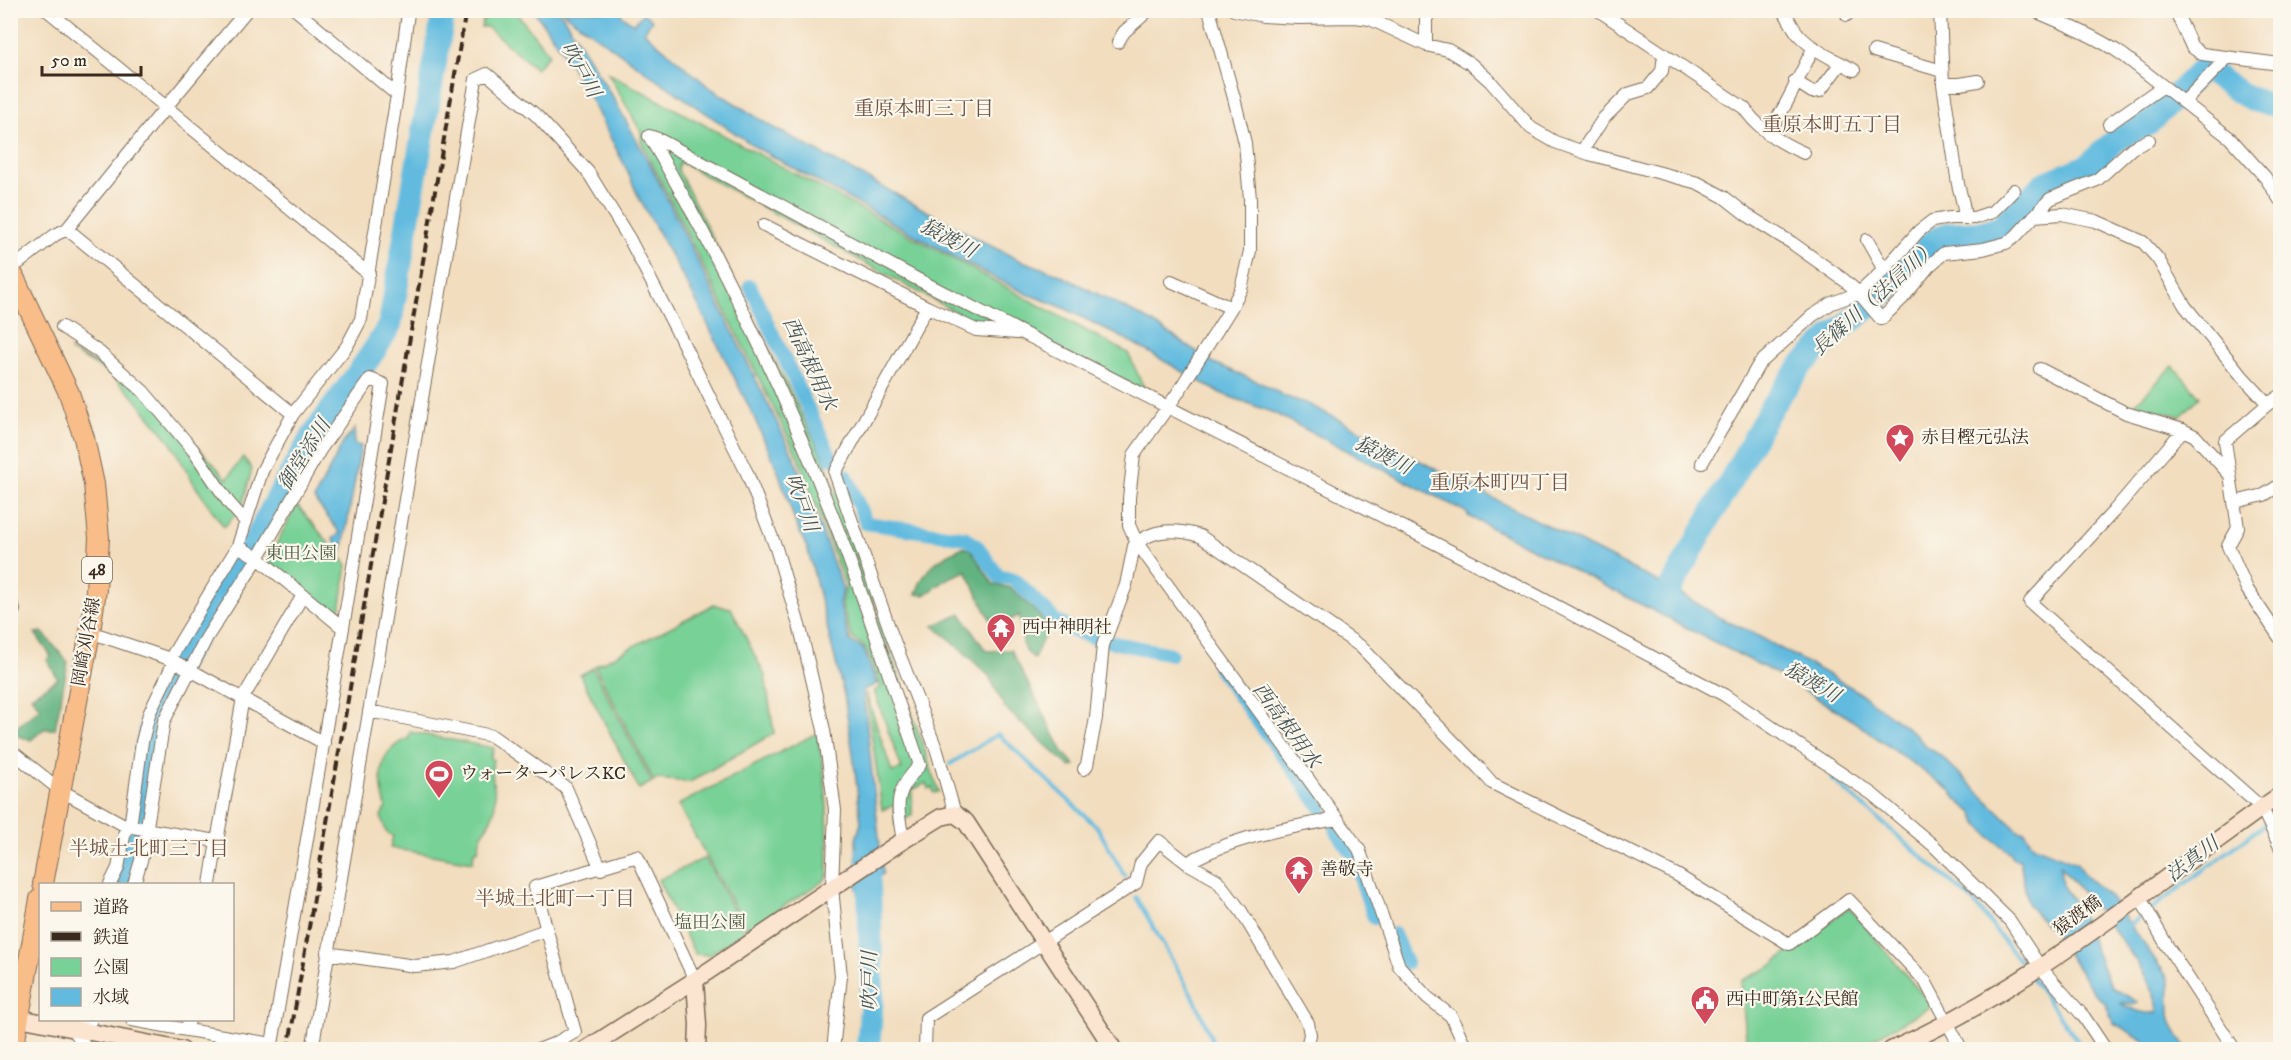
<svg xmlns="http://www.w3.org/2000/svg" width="2291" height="1060" font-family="'IM FELL DW Pica','Noto Serif JP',serif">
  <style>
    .green { fill: #78d197; stroke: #5a7e5a; stroke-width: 1.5 }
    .forest { fill: #62b380; stroke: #4e6e4f; stroke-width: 1.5 }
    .water { fill: #62bbdf; stroke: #4e727e; stroke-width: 1.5; fill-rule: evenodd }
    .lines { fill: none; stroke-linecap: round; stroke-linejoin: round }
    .stream { stroke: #62bbdf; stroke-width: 4 }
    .canal { stroke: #62bbdf; stroke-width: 14 }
    .river { stroke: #62bbdf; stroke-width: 24 }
    .street-casing { stroke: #7b6956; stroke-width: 14 }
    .secondary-casing { stroke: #7b6956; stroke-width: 19 }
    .primary-casing { stroke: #7b6956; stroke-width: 22 }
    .street { stroke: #fff; stroke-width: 12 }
    .secondary { stroke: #fce5d0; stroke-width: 16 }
    .primary { stroke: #f8bd89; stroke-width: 20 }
    .rail { stroke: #3b2a1e; stroke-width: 4; stroke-dasharray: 9 4.5; stroke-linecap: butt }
    .labels { text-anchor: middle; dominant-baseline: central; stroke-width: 4.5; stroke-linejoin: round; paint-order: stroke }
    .shield { fill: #fbf7ec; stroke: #75685c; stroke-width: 1.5 }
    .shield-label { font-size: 16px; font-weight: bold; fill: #3b2a1e }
    .poi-label { font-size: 18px; fill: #3b2a1e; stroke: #fbf7ec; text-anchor: start }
    .park-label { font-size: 18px; fill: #4d5c42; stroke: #fbf7ec }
    .street-label { font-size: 18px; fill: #3b2a1e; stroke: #fbf7ec }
    .water-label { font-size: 20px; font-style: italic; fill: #475658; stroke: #fbf7ec }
    .neighbourhood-label { font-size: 20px; fill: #715242; stroke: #fbf7ec }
  </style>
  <rect width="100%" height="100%" fill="#fbf7ec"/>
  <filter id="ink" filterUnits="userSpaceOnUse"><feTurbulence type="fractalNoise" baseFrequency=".0167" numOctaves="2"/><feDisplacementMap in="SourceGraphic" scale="12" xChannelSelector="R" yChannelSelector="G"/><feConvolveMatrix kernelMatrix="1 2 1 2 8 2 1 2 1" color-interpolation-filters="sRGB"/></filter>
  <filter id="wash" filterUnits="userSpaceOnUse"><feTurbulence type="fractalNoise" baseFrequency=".008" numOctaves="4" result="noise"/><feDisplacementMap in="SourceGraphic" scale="24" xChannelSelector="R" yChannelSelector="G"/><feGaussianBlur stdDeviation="1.35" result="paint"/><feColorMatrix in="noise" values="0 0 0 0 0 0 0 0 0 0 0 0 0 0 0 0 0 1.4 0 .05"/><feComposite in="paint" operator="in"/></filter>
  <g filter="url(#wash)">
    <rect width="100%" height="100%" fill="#f2ddbe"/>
    <path class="green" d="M486,11h29l34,43 -13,15 -49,-42h-6z
      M608,73l520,280 17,37 -148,-64 -25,-5 -292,-159 -2,8 146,289 115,333 -5,1 -2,-6 -4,2 -2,-6 -14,7v25l-17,10v-20l-13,5 -16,-117 26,79 10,-3 -28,-78 7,-4 -16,-40 -13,-9 -11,-35 5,-16 -47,-128 -158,-318v-9z
      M69,350l76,37 82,92 16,-22 9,12 -10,39 -18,19 -28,-40 -27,-47 -37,-45 -23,-22z
      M2173,366l27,31 -19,19 -48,-10z
      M297,505l50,60 -8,52 -68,-52 -2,-8z
      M713,605l18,3 34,68 9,57 -84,49 -32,-3 -4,2 -59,-115z
      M593,668l59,114 -13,7 -59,-114z
      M410,732l84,16 -4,10 3,1c-4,18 5,33 1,52 -4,15 -15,22 -16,40l-4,-1 -1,12 -83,-14 3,-12 -7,-4 -5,-16 5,-9c-8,-29 -10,-56 23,-69z
      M817,733c11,49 11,91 11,142l-4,6 -77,48 -69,-124z
      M705,858l40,73 -36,24 -14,-1 -37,-74z
      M1849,907l83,99 -78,43h-107l-6,-68 27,-13z"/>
    <path class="forest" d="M963,547l8,3 22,34 18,4 38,37 -15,34 -10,-10 -5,-34 -24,14 -29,-58 -17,7 -24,17 -9,-1c8,-27 23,-36 47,-47z
      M961,614l25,37 25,-1 52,102 12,13 -5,2 -65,-59 -16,-32 -38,-36 -18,-14z
      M42,632l26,30 -13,67h-11l-13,11 -20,-6v-2l29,-24 -9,-12 27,-17 -11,-19 4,-4 -16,-23z"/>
    <path class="water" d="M534,11h23l6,5 52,85 37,67 143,291 48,130 -4,14 11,38 13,7 14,36 -14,6 20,184 -26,15 -1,-50 5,-16 -8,-69 -9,-59 -36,-145 -12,-26 -18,-53 -25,-56 -60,-120 -54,-97 -14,-32 -35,-68 -31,-52z
      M561,11h59l2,5 12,8 9,-11 9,7 -8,12 65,55 60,38 218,119 32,16 37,13 94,48 64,42 49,21 23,13 20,6 354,180 12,-16 6,-4 12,6 -14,22 48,29 25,11 105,58 63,46 8,11 15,9 78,75 6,2 10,14 43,17 5,9 30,27 56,79c3,12 1,21 2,33 0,14 10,27 17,38h-35l-9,-9 -29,-17 -9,-20 -10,-9 -39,-58 -28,-31 -8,-45 -7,-1 -2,-6 -20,-15 -14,-15 -4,-10 -15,-12 -7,-10 -105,-75 -67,-41 -311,-159 -2,-4 -192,-99 -54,-20 -87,-50 -71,-36 -35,-13 -71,-36 -199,-110 -108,-74zM2060,866c26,32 97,107 98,146 -13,4 -26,-3 -38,-9l17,1 1,-2 -25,-14 -6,-9 -26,-66 -19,-28z
      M355,429l-1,15 7,2 -19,107 -9,-14 7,-6 -26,-34 29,-56z"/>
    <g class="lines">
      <path class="stream" d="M950,764l48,-30 99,93 28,49
        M1832,779l141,122 54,70
        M1136,897l60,105 20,48
        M2127,927l153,-114
        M2031,977l53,73"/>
      <path class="canal" d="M750,286l82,173
        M846,475l20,48 100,15 12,9 21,30 15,2 41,41 19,11 26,9
        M1110,642l61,12
        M1218,667l104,142
        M1336,830l16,23 22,65
        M1394,934l12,29"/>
      <path class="river" d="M1668,593l104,-187 30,-41 31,-30 42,-33 59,-62 14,-6 36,-2 16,-5 43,-43 44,-18 30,-27 31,-15 55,-56c23,14 50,40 77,36
        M120,884c28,-52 16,-118 36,-172 20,-52 60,-105 88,-153 23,-38 41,-78 64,-115 26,-42 59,-77 82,-120l54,-314
        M868,1050l4,-55 -4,-144"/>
    </g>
  </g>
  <g filter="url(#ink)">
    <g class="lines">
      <g class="street-casing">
        <path id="street" d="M47,10l119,97 -99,122
          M247,10l-81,97 203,167
          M1209,10l25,88 11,45 5,56v52l-9,38 -10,19 -54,86 -43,61 -5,43v27l8,18 222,306 40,117 28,31 24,19 16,34
          M1234,10l29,6 35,2 57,-1 15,2 56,26 22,5 23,14 19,17 41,47 24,14 34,12 109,29 26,14 23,18 45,28 52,37 15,13 22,26 21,-20 27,-33 15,-13 39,-4 23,-6 9,-6 35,-38 47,-19 35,-32 17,-8
          M1598,10l146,98c15,22 36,35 60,45
          M1783,10c6,8 9,17 15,24 14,16 37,26 56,36
          M1940,10l3,74 15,100 5,20 2,14
          M2032,10c31,13 63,26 91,45l107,83 35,39 15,23
          M2175,10l17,37 10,7 78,10
          M1847,15l3,-5
          M1118,42l6,-10 25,-22
          M1426,45v-26l5,-9
          M1874,51l68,20
          M1795,81l17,11 8,-1 21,-28
          M1943,84h17l18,-3
          M397,95l11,-82
          M2184,102l42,-43
          M2109,124l53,-37
          M1767,133c21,-27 31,-56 47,-86
          M1582,151l21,-32 25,-25 20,-6 14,-17 2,-16
          M2034,216l28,-2 34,7 47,21 15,17 27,47 57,70 26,28
          M764,225l163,82
          M1867,240l17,30
          M11,269l44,-34 12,-6 226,185
          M1171,281l60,27
          M62,327l37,25 44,39 50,59 36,53 17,19
          M2040,369l86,44 57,17 12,6 35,39
          M2280,396l-12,8 -43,37 13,87 -10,18 19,43 33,49
          M2183,430l-70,82 -83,90 232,206 18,39
          M1702,463l57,-99 53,-48 20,-13 27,-10 25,-23 35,-39 13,-10 18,-3h24l18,-6 22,-22
          M2235,502l29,-7 16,-10
          M238,546l20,12 85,70 -72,422
          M10,599l4,11 -4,3
          M90,632l80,27 68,-113 24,-75 31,-57 54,-68 14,-27 36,-224 -101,-85
          M170,659l154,84
          M369,711l123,25 74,52 35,81
          M10,750l50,40 66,36 91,15 26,-143 60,-103
          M1084,769l3,-4 9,-47 7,-73 23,-60 8,-39c18,-18 43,-17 66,-10l160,110 119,122 13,15 185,92 112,69 60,-44 76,81 37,69
          M955,814l-18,-63 -46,-118 -56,-160 92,-166 49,23 41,3
          M130,827l12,-85 7,-28 25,-52
          M903,841c-6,-37 -10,-48 17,-76 -26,-73 -49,-147 -76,-219 -53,-141 -118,-280 -195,-410l9,3 259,140 594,303 213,113 148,99 62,52 76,75 31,47 43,49 22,33
          M1187,863c44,-25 101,-36 151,-44
          M110,884l8,-16 8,-42
          M134,884l8,-27 22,-136 43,-84 51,-79 62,-108 50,-71 13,5 -40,244
          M210,884l7,-43
          M2144,905l22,39 69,106
          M327,953l88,13 39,-4 92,-32
          M132,1020l55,10 2,-10
          M187,1030l85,14
          M87,1050l-13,-20 17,-10
          M312,1050l164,-971 11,-5 50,42 51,56 42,68 50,97 67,136 29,75 25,84 23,98 11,80 -3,78 9,88 -8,74
          M538,1050l18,-7 19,-11 -40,-145 102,-31 58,124
          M925,1050l1,-32 210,-135 5,-20 18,-22 28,22 30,17 24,31 67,112 2,12 -4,15"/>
      </g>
      <g class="secondary-casing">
        <path id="secondary" d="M19,1018l163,32
          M585,1050l110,-70
          M697,1050l1,-25 -3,-45 201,-135 45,-28 14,-3 11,8 148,228
          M1891,1050c142,-63 262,-166 389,-255"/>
      </g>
      <g class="primary-casing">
        <path id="primary" d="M10,269l59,124 15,45 10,46 5,54 -3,52 -6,42 -47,252
          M13,1050l27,-151"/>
      </g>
      <use href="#street" class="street"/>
      <use href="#secondary" class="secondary"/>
      <use href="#primary" class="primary"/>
      <path class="rail" d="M288,1050l178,-1040"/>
    </g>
  </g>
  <defs>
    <g id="sight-pin" transform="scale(1.5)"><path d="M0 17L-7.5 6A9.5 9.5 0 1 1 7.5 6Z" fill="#d1495b" stroke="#fbf7ec"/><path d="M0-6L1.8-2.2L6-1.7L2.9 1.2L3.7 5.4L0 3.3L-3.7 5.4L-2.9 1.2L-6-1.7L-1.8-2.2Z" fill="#fff"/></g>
    <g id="temple-pin" transform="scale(1.5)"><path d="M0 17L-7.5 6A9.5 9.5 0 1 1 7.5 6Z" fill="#d1495b" stroke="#fbf7ec"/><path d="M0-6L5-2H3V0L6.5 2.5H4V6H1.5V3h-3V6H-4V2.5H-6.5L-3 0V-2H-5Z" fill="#fff"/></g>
    <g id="stadium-pin" transform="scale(1.5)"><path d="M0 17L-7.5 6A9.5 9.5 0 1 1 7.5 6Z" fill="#d1495b" stroke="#fbf7ec"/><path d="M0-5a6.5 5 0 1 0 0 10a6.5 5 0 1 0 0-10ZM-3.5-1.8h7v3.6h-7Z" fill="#fff"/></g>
    <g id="civic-pin" transform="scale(1.5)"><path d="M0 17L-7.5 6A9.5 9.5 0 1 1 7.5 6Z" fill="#d1495b" stroke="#fbf7ec"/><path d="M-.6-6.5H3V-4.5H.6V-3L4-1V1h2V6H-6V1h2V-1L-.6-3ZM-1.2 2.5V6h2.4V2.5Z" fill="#fff"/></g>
  </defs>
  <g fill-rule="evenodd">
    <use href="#sight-pin" x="1900" y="438"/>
    <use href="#temple-pin" x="1001" y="628"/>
    <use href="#stadium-pin" x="439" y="774"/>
    <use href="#temple-pin" x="1299" y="870"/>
    <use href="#civic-pin" x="1705" y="1000"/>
  </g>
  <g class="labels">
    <rect class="shield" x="82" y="557" width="30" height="26" rx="4.5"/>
    <g class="shield-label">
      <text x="97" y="570">48</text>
    </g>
    <g class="poi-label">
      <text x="1921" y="438">赤目樫元弘法</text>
      <text x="1022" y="628">西中神明社</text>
      <text x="460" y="774">ウォーターパレスKC</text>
      <text x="1320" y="870">善敬寺</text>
      <text x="1726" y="1000">西中町第1公民館</text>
    </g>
    <g class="park-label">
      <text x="301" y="554">東田公園</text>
      <text x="710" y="923">塩田公園</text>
    </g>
    <g class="street-label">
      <text transform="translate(87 642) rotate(-80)">岡崎刈谷線</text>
      <text transform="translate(2078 916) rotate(-36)">猿渡橋</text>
    </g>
    <g class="water-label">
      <text transform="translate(580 70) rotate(61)">吹戸川</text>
      <text transform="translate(948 239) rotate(28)">猿渡川</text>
      <text transform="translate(1875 299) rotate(-42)">長篠川（法信川）</text>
      <text transform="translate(809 364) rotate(65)">西高根用水</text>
      <text transform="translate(305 455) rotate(-58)">御堂添川</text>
      <text transform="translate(1383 456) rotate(27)">猿渡川</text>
      <text transform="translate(801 503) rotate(70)">吹戸川</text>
      <text transform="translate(1812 683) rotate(30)">猿渡川</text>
      <text transform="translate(1286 726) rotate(54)">西高根用水</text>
      <text transform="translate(2193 860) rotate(-37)">法真川</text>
      <text transform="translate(870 981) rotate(-90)">吹戸川</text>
    </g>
    <g class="neighbourhood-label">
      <text x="924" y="109">重原本町三丁目</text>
      <text x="1832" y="125">重原本町五丁目</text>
      <text x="1500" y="483">重原本町四丁目</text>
      <text x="149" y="849">半城土北町三丁目</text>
      <text x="555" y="899">半城土北町一丁目</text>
    </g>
  </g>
  <rect width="2291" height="1060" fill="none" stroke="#fbf7ec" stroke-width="36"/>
  <rect x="39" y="883" width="195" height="138" fill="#fbf7ec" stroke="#aea59a" stroke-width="1.5"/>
  <rect x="51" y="902" width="30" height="9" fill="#f8bd89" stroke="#aea59a" stroke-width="1.5"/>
  <text x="93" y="913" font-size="18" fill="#3b2a1e">道路</text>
  <rect x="51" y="932" width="30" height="9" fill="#3b2a1e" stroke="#aea59a" stroke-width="1.5"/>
  <text x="93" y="943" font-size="18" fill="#3b2a1e">鉄道</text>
  <rect x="51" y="958" width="30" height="18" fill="#78d197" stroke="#aea59a" stroke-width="1.5"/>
  <text x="93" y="973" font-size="18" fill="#3b2a1e">公園</text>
  <rect x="51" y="988" width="30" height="18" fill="#62bbdf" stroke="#aea59a" stroke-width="1.5"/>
  <text x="93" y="1003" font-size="18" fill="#3b2a1e">水域</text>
  <path d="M42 66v9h99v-9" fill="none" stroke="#3b2a1e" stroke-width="3"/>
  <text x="51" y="66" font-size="18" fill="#3b2a1e" stroke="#fbf7ec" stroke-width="4.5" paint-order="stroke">50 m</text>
</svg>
